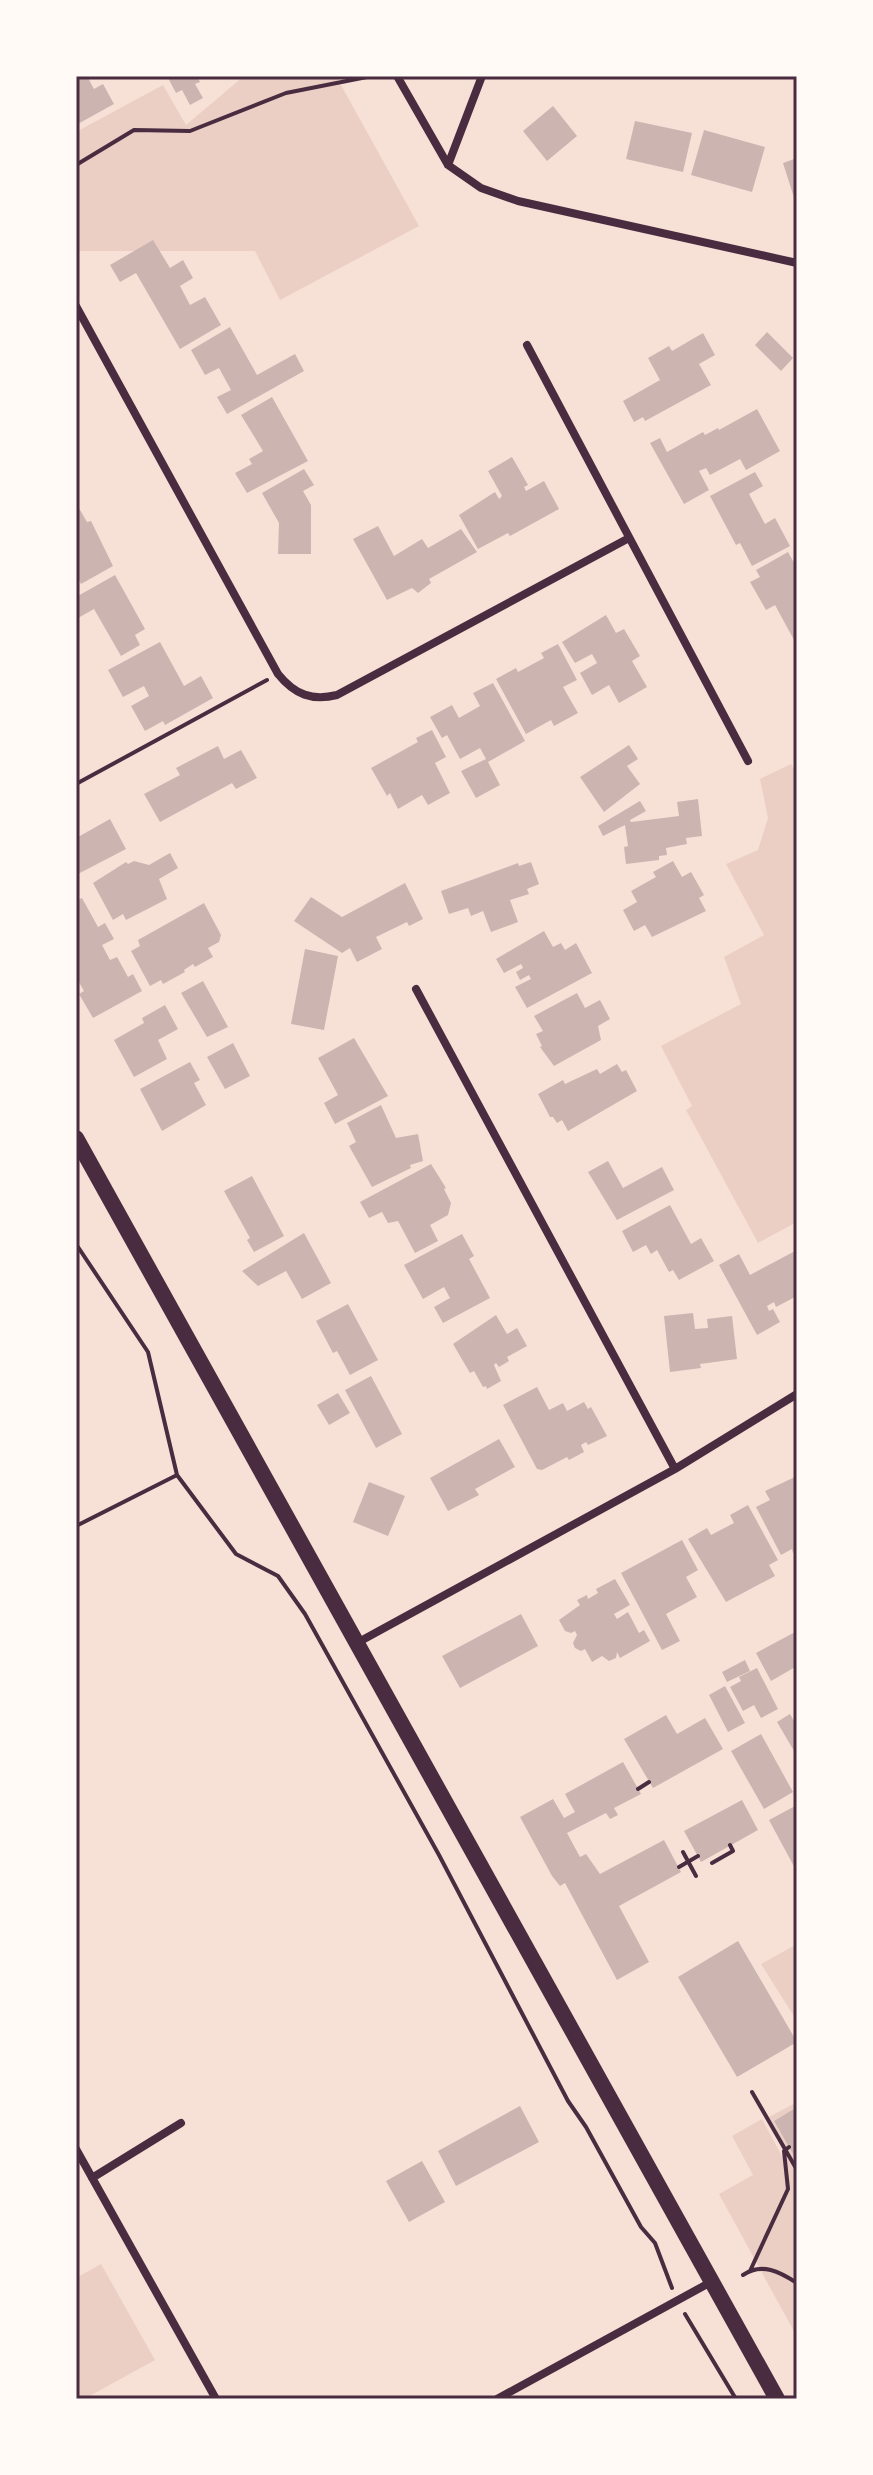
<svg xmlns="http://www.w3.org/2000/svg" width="873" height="2475" font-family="Manrope,sans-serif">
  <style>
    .green { fill: #ebcfc5 }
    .building { fill: #ccb4b1 }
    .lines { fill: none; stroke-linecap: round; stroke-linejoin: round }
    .path { stroke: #4a2c40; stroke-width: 4 }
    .minor { stroke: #4a2c40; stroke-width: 8 }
    .secondary { stroke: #4a2c40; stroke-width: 16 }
    .neatline { fill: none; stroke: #4a2c40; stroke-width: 3 }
  </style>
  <rect width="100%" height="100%" fill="#f7e1d7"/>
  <path class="green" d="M244,76h92l83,150 -139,74 -25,-49h-178l-1,-119 87,-47 23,40z
    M791,764l6,11v447l-39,21 -72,-133 6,-4 -31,-60 80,-42 -17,-47 40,-22 -38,-71 32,-14 10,-32 -8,-39z
    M797,1944v77l-36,-57z
    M797,2102v5l-23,14 23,40v176l-78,-143 34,-19 -21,-39 30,-17 22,41 6,-3 -21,-40z
    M101,2264l54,96 -71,39h-8v-121z"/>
  <path class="building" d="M76,76h11l7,13 9,-5 11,20 -38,21z
    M167,76h30l3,6 -5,2 8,14 -13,7 -8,-15 -6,3z
    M553,106l24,30 -30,25 -24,-30z
    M635,121l57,12 -9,39 -57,-13z
    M704,130l61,17 -13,45 -61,-17z
    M797,158v46h-1l-13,-41z
    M153,240l17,28 13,-8 10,18 -13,8 10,19 15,-8 16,28 -41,24 -44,-76 -16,9 -10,-17z
    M230,327l27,48 38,-21 9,17 -77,43 -10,-17 14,-7 -12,-22 -14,7 -14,-25z
    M767,332l26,26 -12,13 -26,-26z
    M703,333l12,22 -16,9 12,21 -66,36 -2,-4 -9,5 -11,-21 37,-21 -12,-22 21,-12 3,5z
    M272,397l36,64 -61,32 -12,-20 17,-9 -3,-5 14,-8 -22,-36z
    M757,409l23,42 -34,19 -6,-11 -30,16 -4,-7 -7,3 10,19 -25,14 -34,-61 10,-5 7,14 36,-20 2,3 13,-7 1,2z
    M512,457l16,28 -4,2 2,4 18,-10 15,28 -49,27 -2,-3 -30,16 -19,-34 36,-23 4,7 3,-3 -14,-25z
    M304,469l10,16 -11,6 8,14v49h-33l1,-31 -17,-30z
    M755,472l8,14 -14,8 16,30 10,-6 15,28 -38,20 -12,-23 -4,2 -26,-49z
    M76,503l11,19 4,-1 22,45 -32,18 -5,-10z
    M378,526l16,30 28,-17 6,9 33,-19 16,23 -48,27 2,4 -13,10 -6,-5 -25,12 -34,-61z
    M788,552l9,16v71l-3,1 -19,-35 -9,5 -16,-28 10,-5 -4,-7z
    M115,575l30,54 -10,6 5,10 -19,11 -27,-47 -16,9 -2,-2v-19z
    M606,615l10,18 8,-4 16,27 -8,5 15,26 -28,16 -10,-18 -17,10 -12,-22 17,-10 -5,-9 -17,9 -13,-21z
    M160,642l24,44 17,-10 12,22 -48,27 -2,-4 -18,10 -14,-25 18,-10 -5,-10 -21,11 -15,-27z
    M558,644l19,36 -14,7 15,26 -24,13 -3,-6 -25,14 -30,-55 20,-11 2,4 26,-14 -3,-5z
    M493,683l32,58 -37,21 12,23 -24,13 -15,-27 25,-12 -6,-11 -20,11 -13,-24 -5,3 -12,-21 22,-12 7,13 21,-12 -7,-13z
    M432,730l14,27 -11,6 15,30 -22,12 -6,-10 -24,14 -8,-16 -3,3 -16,-28 47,-26 -2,-4z
    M629,745l9,14 -11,7 13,18 -36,28 -24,-35z
    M218,746l6,13 17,-9 16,28 -21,11 -4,-6 -72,39 -16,-28 36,-19 -4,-7z
    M698,799l4,37 -16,2 1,6 -21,4 1,7 -8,1v4l-33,4 -2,-17 4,-1 -3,-21 -22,11 -5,-10 42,-25 6,10 -16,9 1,2 48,-6 -2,-14z
    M110,819l16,30 -50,26v-41l2,3z
    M170,853l8,15 -19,11 8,20 -41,21 -3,-6 -10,6 -20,-37 33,-21 2,2 6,-3 15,4z
    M673,861l9,16 9,-5 13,23 -5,3 7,13 -54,26 -7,-12 -11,6 -11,-21 14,-8 -6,-11 25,-14 -3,-5z
    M531,862l8,22 -12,5 2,5 -19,6 8,22 -27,10 -8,-21 -12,5 -3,-8 -19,6 -8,-23 77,-28 1,3z
    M405,883l18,36 -14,7 -2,-4 -31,15 6,12 -25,13 -7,-14 -8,5 -48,-32 17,-24 31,20z
    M82,898l16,29 7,-4 9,16 -12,6 8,15 7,-3 11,20 5,-3 9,17 -49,27 -14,-24 5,-3 -8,-14v-76z
    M204,903l17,32 -2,7 -11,6 5,9 -18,10 -2,-3 -9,6 1,2 -22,12 -2,-4 -11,6 -19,-35 9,-5 -2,-6z
    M544,931l9,16 8,-4 4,7 11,-7 16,30 -65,35 -12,-21 16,-8 -2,-4 -9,5 -4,-8 7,-4 -2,-4 -17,9 -8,-14z
    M305,949l33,7 -14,74 -33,-6z
    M203,981l25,46 -21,10 -26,-44z
    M577,993l8,15 15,-8 10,19 -12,7 3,14 -47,26 -14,-19 2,-1 -6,-12 7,-3 -9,-15z
    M165,1005l13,24 -20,11 9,19 -33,18 -20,-37 30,-17 -2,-5z
    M354,1038l34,58 -53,28 -11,-21 14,-8 -20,-37z
    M233,1043l17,33 -25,13 -18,-32z
    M190,1062l10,18 -6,3 12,22 -44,26 -22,-42z
    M617,1064l5,8 4,-2 11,21 -69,40 -6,-11 -5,3 -4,-6h-3l-12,-23 25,-14 2,4 32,-15 3,5z
    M381,1105l15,33 22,-4 5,27 -13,4 1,3 -39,19 -23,-41 7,-4 -9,-19z
    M608,1161l15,27 39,-21 12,23 -57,30 -29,-48z
    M431,1164l15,24 -2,1 7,14 -3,12 -18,10 8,16 -23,12 -17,-32 -10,2 -6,-11 -13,6 -9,-16z
    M252,1176l32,60 -30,16 -7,-12 3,-2 -26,-47z
    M670,1205l21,39 10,-6 13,23 -35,19 -6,-10 -4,2 -12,-22 -6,4 -5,-9 -13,7 -11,-21z
    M304,1233l27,50 -29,16 -16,-28 -28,15 -16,-15z
    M462,1234l12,22 -5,3 21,39 -47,25 -9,-16 16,-9 -6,-11 -21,12 -19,-34z
    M797,1250v46l-21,11 -2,-5 -7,4 2,5 4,-2 7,13 -23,13 -38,-70 20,-11 11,21z
    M348,1304l30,56 -28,15 -13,-24 -4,2 -17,-32z
    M693,1313l2,16 13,-1 -1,-9 25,-3 5,43 -37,5 1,4 -31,4 -6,-56z
    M496,1315l11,19 10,-6 10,18 -20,11 2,4 -10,6 -3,-4 -2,2 7,16 -14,8 -1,-3 -3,1 -9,-16 -4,2 -17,-29z
    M371,1376l31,58 -26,14 -31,-58z
    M537,1387l12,23 14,-7 4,8 17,-9 4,7 3,-2 16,29 -19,9 -2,-3 -5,3 3,7 -15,8 -2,-3 -25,13 -5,-1 -34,-64z
    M338,1393l12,20 -21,12 -12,-20z
    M499,1439l16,28 -40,22 4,6 -31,16 -18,-33z
    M797,1476v75l-4,2 -1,-4 -11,6 -25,-48 14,-7 -5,-9z
    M369,1482l36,14 -17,40 -35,-14z
    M748,1505l30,55 -9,5 6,11 -49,26 -38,-63 19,-11 4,7 23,-12 -4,-8z
    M682,1540l16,30 -12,7 11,20 -31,17 14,27 -18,9 -41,-77z
    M615,1579l15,26 -16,9 3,5 11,-7 11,21 5,-3 6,11 -30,17 -3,-6 -1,6 -7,3 -7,-5 -10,6 -7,-13 -4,2 -6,-3 -2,-5 4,-8 -2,-4 -4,2 -6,-2 -6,-11 21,-15 -3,-5 10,-5 1,4 10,-6 -2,-4z
    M521,1614l17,32 -78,42 -18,-32z
    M797,1631v35l-26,15 -15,-28z
    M745,1660l5,11 -23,11 -5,-10z
    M757,1668l21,41 -17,9 -7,-13 -11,6 -13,-24 11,-6 -2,-4z
    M725,1686l20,37 -17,9 -19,-37z
    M790,1714l7,12v30l-20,-34z
    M666,1715l11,19 28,-16 18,31 -70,39 -29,-49z
    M761,1734l32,58 -29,17 -33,-58z
    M623,1762l18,32 -27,14 4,7 -8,4 -4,-6 -39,20 13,24 6,-3 14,20 64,-34 17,32 -62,34 30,56 -32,18 -52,-97 -5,3 -8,-10 -32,-59 33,-18 11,19 11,-6 -10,-18z
    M742,1800l16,30 -57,32 -17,-31z
    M797,1805v67l-28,-52z
    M738,1941l59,101 -60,35 -59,-100z
    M520,2106l19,36 -83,44 -18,-35z
    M797,2107v54l-23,-40z
    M422,2161l23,41 -36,20 -23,-41z"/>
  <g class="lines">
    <path class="path" d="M76,165l58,-35 56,1 96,-38 86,-17
      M76,784l191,-104
      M76,1244l72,108 29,123 59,79 42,22 27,38 134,241 129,246 18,26 55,100 14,16 17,45
      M76,1526l101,-51
      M638,1789l11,-7
      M683,1852l13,24
      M712,1863l21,-12 -3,-6
      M679,1867l19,-11
      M752,2092l45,78
      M750,2271l38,-82 -4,-38 5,-4
      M743,2275c19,-13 37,-3 54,8
      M685,2314l51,85"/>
    <path class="minor" d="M397,76l51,89 33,23 37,13 279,62
      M448,165l34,-89
      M76,306l202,368c17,21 34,27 59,21l292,-157
      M527,345l221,416
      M416,989l259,480
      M355,1644l320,-175 122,-75
      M76,2149l140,250
      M92,2178l89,-55
      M497,2399l214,-117"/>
    <path class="secondary" d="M76,1138c231,422 467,841 701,1261"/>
  </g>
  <rect width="873" height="2475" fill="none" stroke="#fffaf5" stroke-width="156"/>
  <rect x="78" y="78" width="717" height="2319" class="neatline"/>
</svg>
